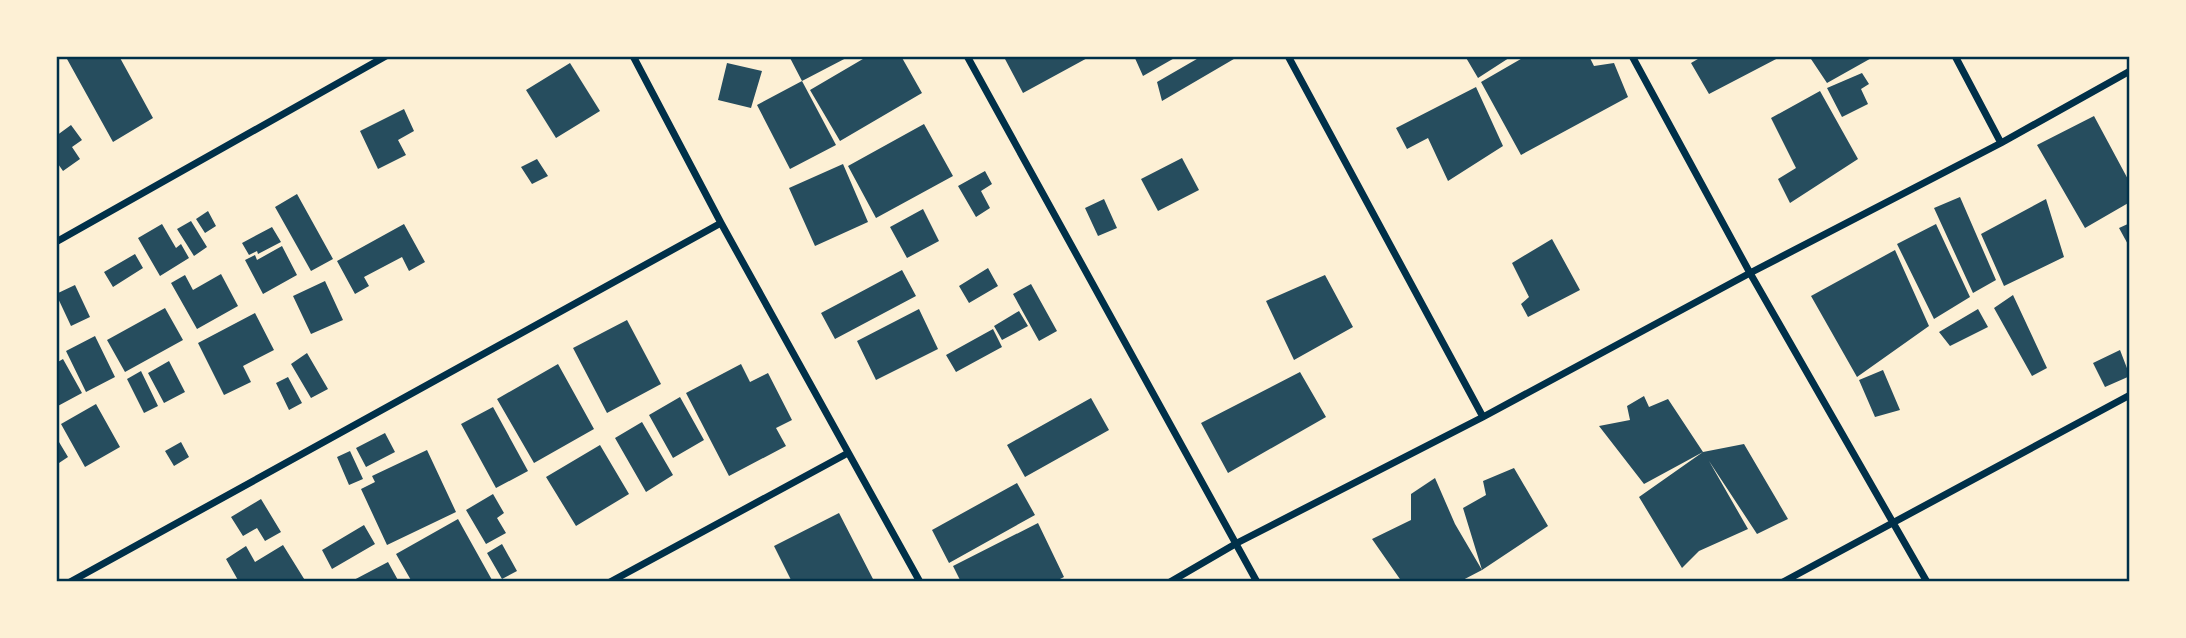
<svg xmlns="http://www.w3.org/2000/svg" width="2186" height="638" font-family="'Sofia Sans Condensed',sans-serif">
  <style>
    .building { fill: #264d5e }
    .lines { fill: none; stroke-linecap: round; stroke-linejoin: round }
    .minor { stroke: #003049; stroke-width: 7 }
    .neatline { fill: none; stroke: #003049; stroke-width: 2.5 }
  </style>
  <rect width="100%" height="100%" fill="#fdf0d5"/>
  <path class="building" d="M72,56h47l34,62 -40,24 -46,-83z
    M789,56h61l-48,25z
    M868,56h33l21,37 -82,48 -30,-51z
    M1011,56h80l-68,37 -18,-34z
    M1134,56h44l-35,20z
    M1202,56h37l-77,45 -5,-19z
    M1465,56h47l-34,22z
    M1526,56h63l5,10 20,-3 14,34 -107,58 -40,-73z
    M1703,56h79l-73,38 -18,-31z
    M1809,56h66l-48,27z
    M570,63l30,48 -44,27 -30,-48z
    M727,63l35,8 -11,37 -33,-8z
    M1862,73l7,11 -8,5 7,15 -26,13 -15,-29z
    M802,81l34,64 -46,24 -33,-64z
    M1476,87l27,59 -55,35 -20,-43 -21,11 -11,-21z
    M1820,91l38,68 -68,44 -12,-24 18,-11 -25,-50z
    M404,109l10,22 -16,9 8,15 -28,14 -18,-38z
    M2094,116l36,67v19l-45,26 -48,-83z
    M924,124l29,52 -77,42 -28,-52z
    M71,125l11,15 -10,7 8,12 -17,12 -7,-10v-25z
    M1182,158l17,32 -41,21 -17,-32z
    M537,159l11,17 -16,8 -11,-17z
    M843,164l25,58 -53,24 -26,-58z
    M985,171l7,13 -11,7 9,17 -14,9 -18,-31z
    M297,194l36,65 -22,12 -36,-64z
    M1960,197l36,83 -23,13 -39,-85z
    M1104,199l13,29 -19,8 -13,-28z
    M2046,199l18,58 -60,29 -23,-52z
    M923,209l16,32 -32,17 -17,-31z
    M208,211l8,15 -11,7 -9,-14z
    M191,221l16,26 -13,9 -17,-27z
    M2130,223v25l-11,-20z
    M162,224l14,24 5,-4 8,14 -29,18 -22,-38z
    M404,224l21,38 -16,9 -7,-14 -38,20 5,9 -14,8 -18,-33z
    M1936,224l34,73 -36,22 -37,-75z
    M272,227l9,15 -23,12 -1,-3 -8,4 -7,-12z
    M1552,239l28,51 -52,27 -7,-13 8,-7 -17,-34z
    M282,246l15,29 -34,19 -18,-34 10,-5 2,5z
    M1895,250l34,76 -72,51 -46,-81z
    M135,254l8,14 -30,19 -9,-15z
    M988,268l10,18 -29,17 -10,-17z
    M902,270l14,26 -81,43 -14,-26z
    M221,274l17,32 -41,23 -26,-46 14,-8 8,15z
    M1325,275l28,52 -59,33 -28,-59z
    M325,281l18,39 -32,14 -18,-38z
    M1031,284l26,47 -18,10 -26,-47z
    M75,285l15,32 -19,9 -15,-32z
    M2013,295l34,73 -15,8 -38,-68z
    M165,308l18,32 -58,32 -18,-32z
    M919,309l19,40 -62,31 -19,-39z
    M1978,309l10,18 -38,19 -11,-14z
    M1019,311l9,15 -26,14 -8,-14z
    M255,313l19,37 -31,16 8,16 -27,13 -26,-52z
    M627,320l34,64 -54,29 -34,-65z
    M993,329l9,18 -46,25 -10,-17z
    M95,336l20,41 -29,15 -20,-41z
    M2120,350l10,26 -25,11 -12,-24z
    M307,353l21,36 -17,9 -20,-34z
    M63,359l19,34 -26,14v-44z
    M169,361l16,31 -21,11 -16,-30z
    M558,364l36,65 -60,34 -37,-64z
    M741,364l9,18 18,-9 24,47 -16,8 10,18 -57,30 -43,-83z
    M1883,370l17,40 -25,7 -16,-37z
    M141,371l17,35 -14,7 -17,-34z
    M1300,372l26,45 -98,56 -27,-50z
    M288,377l14,26 -13,7 -13,-27z
    M1644,396l5,11 19,-8 35,53 -59,32 -45,-58 31,-6 -3,-14z
    M680,397l24,43 -31,18 -24,-43z
    M1091,398l18,32 -84,47 -18,-32z
    M96,404l24,43 -35,20 -24,-43z
    M493,407l35,64 -32,17 -35,-64z
    M642,422l31,53 -27,17 -31,-54z
    M385,433l10,19 -29,15 -10,-19z
    M56,437l12,20 -12,8z
    M181,442l8,15 -15,9 -9,-15z
    M1744,444l44,75 -31,15 -48,-73 39,68 -49,22 -17,17 -43,-71 64,-45z
    M600,445l29,49 -53,32 -30,-49z
    M427,450l29,62 -69,33 -26,-56 14,-7 -3,-6z
    M350,451l13,28 -14,6 -12,-28z
    M1514,468l34,58 -66,44 -19,-62 23,-13 -3,-14z
    M1435,478l20,46 27,46 -23,12h-57l-30,-43 39,-19v-26z
    M1017,483l18,32 -86,48 -17,-33z
    M493,494l11,19 -7,5 9,15 -20,11 -20,-34z
    M261,499l20,33 -16,9 -8,-13 -14,8 -12,-19z
    M839,513l34,66 -6,3h-75l-18,-36z
    M458,519l34,61 -3,2h-77l-16,-28z
    M1038,523l26,54 -10,5h-93l-8,-16z
    M364,525l11,19 -43,25 -10,-19z
    M502,544l15,27 -15,8 -15,-26z
    M283,545l23,37h-67l-13,-23 20,-13 9,16z
    M388,562l11,20h-49z"/>
  <g class="lines">
    <path class="minor" d="M633,56l88,167 199,359
      M967,56l290,526
      M1288,56l195,361
      M1632,56l118,217 177,309
      M1955,56l46,87
      M56,242l330,-186
      M70,582l651,-359
      M610,582l238,-129
      M1170,582l67,-39 246,-126 267,-144 251,-130 129,-72
      M1783,582l347,-187"/>
  </g>
  <rect width="2186" height="638" fill="none" stroke="#fdf0d5" stroke-width="116"/>
  <rect x="58" y="58" width="2070" height="522" class="neatline"/>
</svg>
